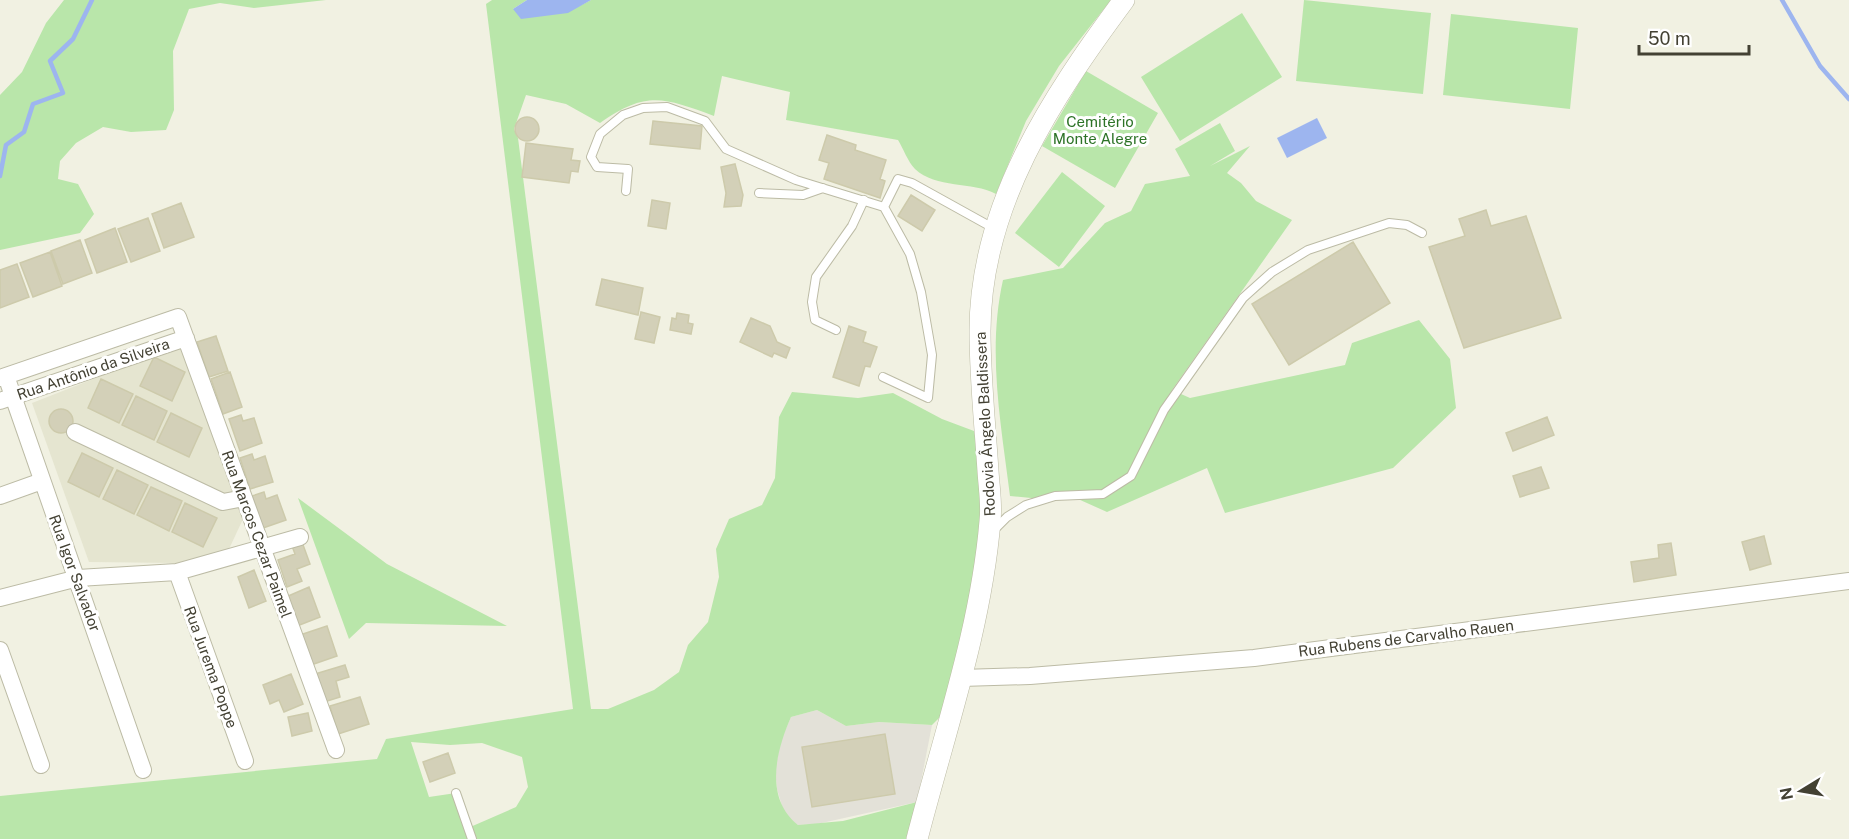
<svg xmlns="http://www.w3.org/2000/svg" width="1849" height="839" font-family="'Public Sans',sans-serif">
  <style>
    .residential { fill: #e5e5d0 }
    .industrial { fill: #e3e1d8 }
    .green { fill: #b9e6aa; fill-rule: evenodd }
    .water { fill: #9db5ef }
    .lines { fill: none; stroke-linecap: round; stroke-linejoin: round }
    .stream { stroke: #9db5ef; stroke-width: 4.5 }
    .building { fill: #d3d0b8; stroke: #cdcaab; stroke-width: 1.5 }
    .service-casing { stroke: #bcbba5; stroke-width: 10 }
    .minor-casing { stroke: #bcbba5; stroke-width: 18 }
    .tertiary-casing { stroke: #bcbba5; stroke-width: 22 }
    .service { stroke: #fff; stroke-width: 8 }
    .minor { stroke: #fff; stroke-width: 16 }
    .tertiary { stroke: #fff; stroke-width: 21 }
    .labels { text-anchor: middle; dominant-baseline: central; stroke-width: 6; stroke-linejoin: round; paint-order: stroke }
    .park-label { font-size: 15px; fill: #2d7327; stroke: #fff }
    .street-label { font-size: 15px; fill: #434133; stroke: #fff }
  </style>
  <rect width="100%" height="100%" fill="#f1f1e2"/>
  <path class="residential" d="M180,345l63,174 -14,30 -52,14 -88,-1 -57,-159z"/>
  <path class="industrial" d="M817,710l29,16 33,-4 53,3 -15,77 -100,22 -19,1 -13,-9 -8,-27 -2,-20 6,-29 10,-23z"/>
  <path class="green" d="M64,0h262l-72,8 -34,-5 -31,6 -16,42 1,59 -8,20 -35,2 -28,-5 -27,16 -16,18 -2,18 20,5 16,30 -14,19 -80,17v-155l22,-23 24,-49z
    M492,0h35l-14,9c36,6 45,9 78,-9h520l-52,66 -33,55 -30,73c-24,-13 -60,-5 -81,-25 -7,-7 -12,-21 -17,-29l-112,-20 4,-28 -68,-16 -8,40c-50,-18 -67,-26 -114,7l-34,-19 -40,-9 -12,34 4,9 73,571h17l46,-19 25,-18 9,-27 20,-23 11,-45 -3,-28 13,-30 33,-14 13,-27 4,-61 13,-25 66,6 35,-5 49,26 32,12c21,88 -10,201 -34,286l-8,8 -53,-3 -33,4 -29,-16 -26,7c-15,34 -27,81 7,108l45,-4 74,-19 -11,37h-906v-43l377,-37 9,-20 187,-30 -87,-705zM411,742l39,3 32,-2 40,14 6,30 -12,20 -48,21 -12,-35 -27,4z
    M1304,0l127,13 -8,81 -127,-13z
    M1242,13l40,64 -102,64 -39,-64z
    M1451,14l127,14 -8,81 -127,-14z
    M1086,71l72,42 -43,75 -73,-42z
    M1220,123l15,28 -25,15 40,-20 -23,27 14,10 15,18 36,19 -120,170 18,8 155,-33 7,-22 67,-23 31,39 6,49 -63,60 -168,45 -18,-45 -100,44 -29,-13 -26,1 -42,-4c-9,-72 -23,-145 -7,-216l60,-12 42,-45 26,-12 14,-27 45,-8 -15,-27z
    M1062,172l43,34 -46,61 -44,-34z
    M298,498l89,66 120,62 -141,-3 -17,16z"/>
  <path class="water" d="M527,0h64l-23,13 -47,6 -8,-10z
    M1317,118l10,20 -40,20 -10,-20z"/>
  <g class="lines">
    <path class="stream" d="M1782,0l38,66 29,33
      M0,176l6,-31 18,-13 9,-28 30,-11 -13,-32 23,-22 19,-39"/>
  </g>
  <path class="building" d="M515 129a12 12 0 1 1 24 0a12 12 0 1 1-24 0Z
    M653,121l49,5 -2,23 -50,-5z
    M827,135l29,10 -1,5 31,10 -6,19 5,2 -5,17 -56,-19 5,-16 -10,-3z
    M526,143l47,6 -2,11 9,1 -2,11 -7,-1 -2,12 -47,-6z
    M735,164l8,31 -2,11 -17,1 2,-14 -5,-26z
    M911,195l24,15 -13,21 -24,-15z
    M652,200l18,3 -4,26 -18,-3z
    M181,203l13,34 -30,11 -12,-34z
    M1486,210l5,16 35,-10 35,102 -97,30 -35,-101 36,-11 -6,-17z
    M148,218l12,33 -29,11 -13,-33z
    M115,228l12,34 -30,11 -12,-33z
    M80,240l12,33 -29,11 -12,-33z
    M1353,242l37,61 -101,62 -37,-61z
    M50,252l12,34 -29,11 -13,-34z
    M17,264l12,33 -29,11v-38z
    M602,279l41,9 -5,27 -42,-10z
    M641,312l19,5 -6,26 -19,-4z
    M677,313l12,2 -1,8 5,1 -2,10 -21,-4 2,-12 4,1z
    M751,318l19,8 7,16 13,6 -4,10 -12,-5 -2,4 -32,-15z
    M849,326l17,6 -3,10 14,5 -7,20 -5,-1 -6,20 -26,-9z
    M216,336l12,35 -19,6 -12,-35z
    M154,357l31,15 -13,29 -32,-15z
    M230,372l12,35 -19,7 -12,-35z
    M101,379l32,15 -14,29 -31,-15z
    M136,396l31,15 -13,29 -32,-15z
    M49 421a12 12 0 1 1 24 0a12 12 0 1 1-24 0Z
    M171,413l31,15 -13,29 -32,-15z
    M241,415l2,6 11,-3 8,25 -22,8 -11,-32z
    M1547,417l7,18 -41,16 -7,-18z
    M82,453l31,15 -14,29 -31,-15z
    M252,454l2,6 11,-4 8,26 -23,7 -10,-31z
    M1541,467l8,21 -29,9 -7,-21z
    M117,470l31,15 -14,29 -31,-15z
    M151,487l31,14 -13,30 -32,-16z
    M264,492l2,7 11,-4 9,25 -23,8 -11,-32z
    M185,503l32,15 -14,29 -31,-15z
    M1764,536l7,28 -21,6 -8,-28z
    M302,542l8,22 -13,5 5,12 -15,6 -9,-27 17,-6 -3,-8z
    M1671,543l5,32 -42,7 -3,-20 28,-4 -1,-13z
    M254,570l12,31 -17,7 -11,-31z
    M309,587l11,30 -23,9 -11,-29z
    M327,626l10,30 -26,9 -11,-30z
    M345,665l4,12 -13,4 4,16 -16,5 -9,-28z
    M291,674l12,30 -19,8 -5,-12 -9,4 -7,-19z
    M360,697l9,27 -31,10 -8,-28z
    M308,713l4,18 -20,5 -4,-19z
    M885,734l10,60 -83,13 -10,-60z
    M448,753l7,20 -25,9 -7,-20z"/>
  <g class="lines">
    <g class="service-casing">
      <path id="service" d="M626,191l2,-22 -31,-2 -6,-10 9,-23 23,-19 20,-7 24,-1 38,14 21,28 70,31 88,27 14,-28 14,4 83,46
        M759,193l44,2 20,-7
        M836,330l-21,-10 -3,-18 4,-25 36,-51 12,-26
        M883,377l45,21 4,-43 -11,-63 -11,-38 -26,-47
        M992,532l15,-15 19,-12 29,-9 48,-2 28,-18 33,-66 79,-112 29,-26 36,-22 81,-27 18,2 15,8
        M456,793l16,46"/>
    </g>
    <g class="minor-casing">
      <path id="minor" d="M6,376l137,394
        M0,378l178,-61 158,433
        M0,401l186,-63
        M75,432l148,70 21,-4
        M0,496l42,-15
        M177,572l68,189
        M0,598l78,-20 99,-6 123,-35
        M0,650l41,115
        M961,678l69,-2 224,-18 595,-77"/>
    </g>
    <g class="tertiary-casing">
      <path id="tertiary" d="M917,839c27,-105 64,-210 73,-318 2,-16 -1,-34 -2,-50 -3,-47 -8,-93 -8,-140 0,-126 72,-234 144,-331"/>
    </g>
    <use href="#service" class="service"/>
    <use href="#minor" class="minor"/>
    <use href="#tertiary" class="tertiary"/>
  </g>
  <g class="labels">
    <g class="park-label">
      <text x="1100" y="121">Cemitério<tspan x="1100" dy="17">Monte Alegre</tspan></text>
    </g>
    <g class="street-label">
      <text transform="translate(93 369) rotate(-19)">Rua Antônio da Silveira</text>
      <text transform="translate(985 424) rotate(-93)">Rodovia Ângelo Baldissera</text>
      <text transform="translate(257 534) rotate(70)">Rua Marcos Cezar Paimel</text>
      <text transform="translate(75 573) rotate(70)">Rua Igor Salvador</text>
      <text transform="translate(1406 638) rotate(-7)">Rua Rubens de Carvalho Rauen</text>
      <text transform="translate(211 667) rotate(70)">Rua Jurema Poppe</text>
    </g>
  </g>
  <g transform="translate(1801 791) rotate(259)" stroke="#ffffff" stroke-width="4.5" paint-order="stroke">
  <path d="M0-4.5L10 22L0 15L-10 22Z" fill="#434133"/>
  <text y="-9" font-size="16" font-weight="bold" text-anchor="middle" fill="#434133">N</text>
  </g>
  <path d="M1639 45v9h110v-9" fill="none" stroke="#434133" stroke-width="3"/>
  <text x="1648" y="45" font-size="18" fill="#434133" stroke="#ffffff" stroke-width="4.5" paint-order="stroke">50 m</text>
</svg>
